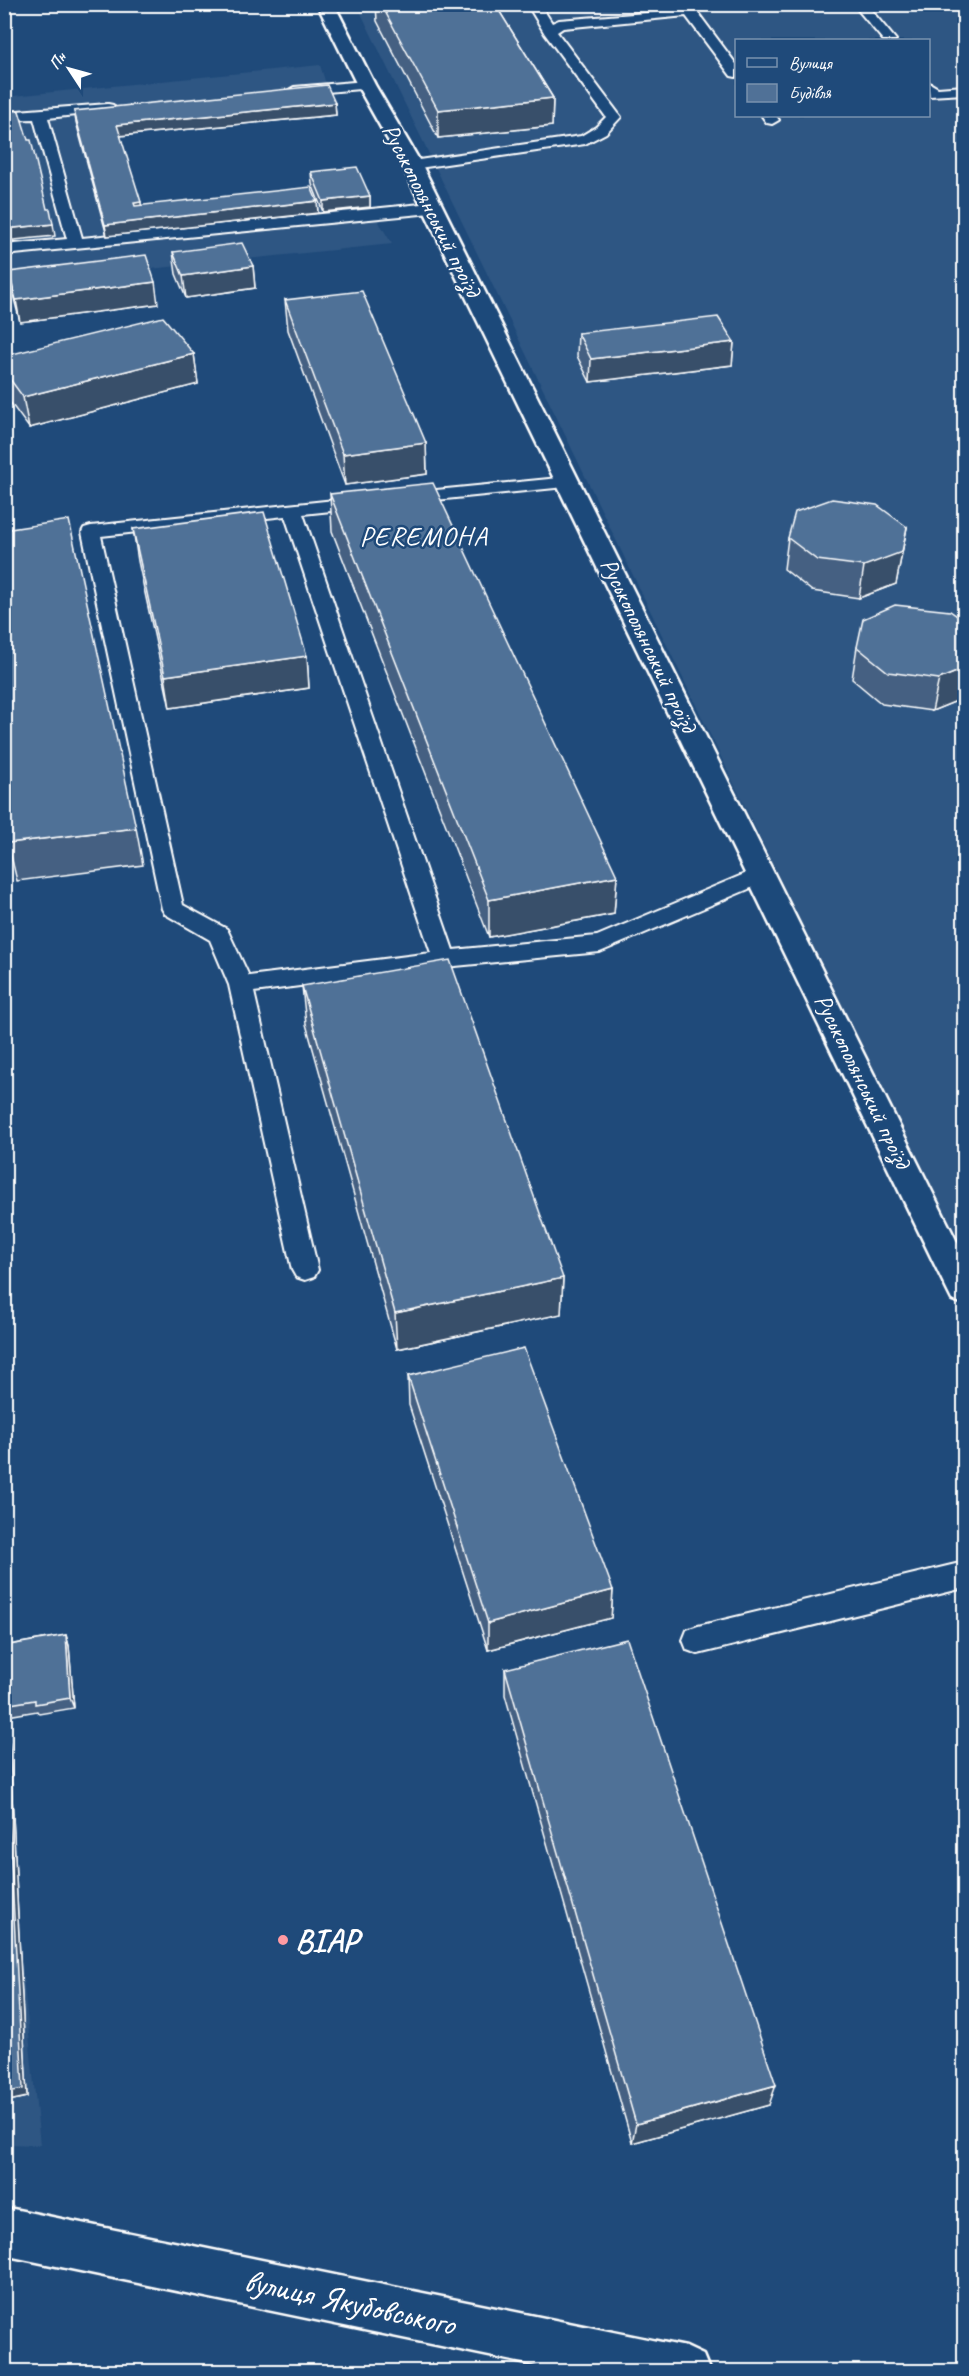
<svg xmlns="http://www.w3.org/2000/svg" width="969" height="2376" font-family="Caveat,sans-serif">
  <style>
    .built { fill: #2e5683; fill-rule: evenodd }
    .lines { fill: none; stroke-linecap: round; stroke-linejoin: round }
    .lane-casing { stroke: #fff; stroke-width: 4 }
    .street-casing { stroke: #fff; stroke-width: 5 }
    .lane { fill: #1f4a7a; fill-rule: evenodd }
    .street { fill: #1f4a7a; fill-rule: evenodd }
    .wall { fill: #456182; stroke: #fff; stroke-width: 1.5 }
    .shaded-wall { fill: #384f6a; stroke: #fff; stroke-width: 1.5 }
    .building { fill: #507197; stroke: #fff; stroke-width: 1.5 }
    .poi-dot { fill: #ff9aa2; stroke: #1f4a7a; stroke-width: 2 }
    .labels { text-anchor: middle; dominant-baseline: central; stroke-width: 5; stroke-linejoin: round; paint-order: stroke }
    .far-street-label { font-size: 24px; fill: #fff; stroke: #1f4a7a }
    .far-quarter-label { font-size: 27px; letter-spacing: 1.5px; fill: #fff; stroke: #1f4a7a }
    .near-poi-label { font-size: 33px; font-weight: bold; fill: #fff; stroke: #1f4a7a; text-anchor: start }
    .near-street-label { font-size: 33px; fill: #fff; stroke: #1f4a7a }
  </style>
  <rect width="100%" height="100%" fill="#1f4a7a"/>
  <filter id="ink" filterUnits="userSpaceOnUse"><feTurbulence type="fractalNoise" baseFrequency=".0167" numOctaves="2"/><feDisplacementMap in="SourceGraphic" scale="12" xChannelSelector="R" yChannelSelector="G"/><feConvolveMatrix kernelMatrix="1 2 1 2 8 2 1 2 1" color-interpolation-filters="sRGB"/></filter>
  <g filter="url(#ink)">
    <path class="built" d="M357,5h607v1254zM736,40h192v76h-192z
      M320,65l16,50 -217,20 14,76 184,-13 -5,-14 45,-5 13,28 22,37 -387,40 -1,-187z
      M5,1794l35,351 -35,-1z"/>
    <g class="lines">
      <g class="lane-casing">
        <path id="lane" d="M527,4h13l12,19 7,-3 136,-11 41,55v13l-5,-1 -45,-60 -123,12 -6,4 64,85 -15,16 -21,11 -173,25 -5,-1 -2,-3 2,-3 5,-1 169,-25 15,-9 10,-10 -61,-83z
          M853,4h13l30,36h-13z
          M366,81l7,4 -2,3 -77,7 -7,-4 7,-4z
          M928,82l10,6 26,-2v8l-34,2z
          M108,104l5,1 2,3 -2,3 -65,7 34,120 349,-35 8,5 -8,5 -427,42v-10l63,-6 -33,-120 -30,1v-8z
          M762,116h14l3,4 -7,4 -5,-1z
          M569,477l6,1 3,4 -3,4 -169,17 -6,-1 -3,-4 3,-4 6,-1z
          M363,497l6,2 3,4 -3,4 -66,7 150,436 144,-14 157,-66 8,-2 8,2 3,5 -3,5 -170,72 -155,15 -191,25 64,278 -4,7 -9,3 -9,-3 -4,-7 -63,-285 -19,-45 -45,-26 -3,-5 -80,-377 2,-4 7,-2zM285,516l146,437 -182,23 -22,-47 -44,-24 -82,-369z
          M964,1562v26l-266,66 -11,-4 -4,-10 4,-10 11,-4z"/>
      </g>
      <g class="street-casing">
        <path id="street" d="M317,4h17l41,81 47,80 542,1091v48l-12,-4 -5,-10 -545,-1125 -45,-80z
          M13,2209l673,138 17,8 7,17h-144l-553,-115 -9,-4v-40z"/>
      </g>
      <use href="#lane" class="lane"/>
      <use href="#street" class="street"/>
    </g>
    <path class="wall" d="M376,4h119l58,94 -1,28 -114,12 -61,-117z
      M335,103l1,12 -216,21 21,70 176,-5 1,12 -211,23 -31,-114 -2,-11z
      M311,172l59,24v11l-47,5 -11,-28z
      M173,252l80,14 2,22 -69,10 -10,-24z
      M9,272l149,32 -138,18 -7,-27z
      M285,300l141,143 1,31 -82,11 -57,-155z
      M578,333l156,9 -2,23 -142,17 -13,-26z
      M194,354l4,30 -169,44 -25,-34v-38z
      M330,494l287,382 -3,38 -125,23 -157,-406z
      M907,527l-11,57 -37,14 -47,-7 -28,-22 4,-31z
      M133,529l174,127 2,32 -139,20 -32,-147z
      M964,621v77l-32,13 -50,-7 -30,-25 5,-32z
      M136,828l7,37 -126,16 -9,-38z
      M302,986l261,292 -2,36 -164,35 -91,-325z
      M408,1376l205,214 -2,28 -123,32 -79,-245z
      M66,1635l3,11 5,62 -35,6 -2,-3 -29,5 19,381 -23,5v-456z
      M505,1669l264,436 -137,38 -127,-448z"/>
    <path class="shaded-wall" d="M553,98l-1,28 -114,12v-28z
      M335,103l1,12 -218,21 -1,-11z
      M370,196v11l-47,5v-11z
      M317,201l1,12 -211,23 -2,-11z
      M141,202l1,12 -7,1 -1,-12z
      M53,224l2,12 -51,5v-12z
      M253,266l2,22 -69,10 -3,-22z
      M155,282l3,22 -138,18 -4,-22z
      M734,342l-2,23 -142,17 1,-23z
      M194,354l4,30 -169,44 -6,-31z
      M426,443l1,31 -82,11 -2,-31z
      M907,527l-11,57 -37,14 5,-32z
      M307,656l2,32 -139,20 -5,-32z
      M964,669v29l-32,13 7,-32z
      M617,876l-3,38 -125,23v-37z
      M563,1278l-2,36 -164,35 -2,-36z
      M613,1590l-2,28 -123,32v-27z
      M66,1635l3,11 5,62 -4,-10z
      M4,1708l4,8 19,381 -23,5z
      M776,2085l-7,20 -137,38 4,-19z"/>
    <path class="building" d="M381,4h114l58,94 -115,12z
      M327,85l8,18 -218,22 24,77 -7,1 1,3 176,-19 6,14 -212,24 -31,-114z
      M4,110l15,1 9,29h3l16,69h3l3,15 -49,5z
      M357,167l13,29 -47,5 -12,-29z
      M242,243l11,23 -70,10 -10,-24z
      M146,255l9,27 -139,18 -7,-28z
      M362,291l64,152 -83,11 -58,-154z
      M163,317l31,37 -171,43 -19,-26v-15z
      M718,317l16,25 -143,17 -13,-26z
      M433,483l184,393 -128,24 -159,-406z
      M832,499l45,6 30,22 -5,25 -38,14 -47,-6 -29,-22 7,-26z
      M264,512l43,144 -142,20 -32,-147z
      M69,520l67,308 -128,15 -4,-26v-287z
      M895,605l55,6 14,10v48l-25,10 -51,-7 -31,-25 6,-28z
      M450,960l113,318 -168,35 -93,-327z
      M524,1348l89,242 -125,33 -80,-247z
      M66,1635l4,63 -35,6v-4l-31,5v-59z
      M627,1639l149,446 -140,39 -131,-455z
      M4,1725l19,364 -19,4z"/>
  </g>
  <circle class="poi-dot" cx="283" cy="1940" r="6"/>
  <g class="labels">
    <g class="far-street-label">
      <text transform="translate(432 210) rotate(63)">Руськополянський проїзд</text>
      <text transform="translate(649 645) rotate(64)">Руськополянський проїзд</text>
      <text transform="translate(863 1081) rotate(64)">Руськополянський проїзд</text>
    </g>
    <g class="far-quarter-label">
      <text x="424" y="536">PEREMOHA</text>
    </g>
    <g class="near-poi-label">
      <text x="295" y="1940">ВІАР</text>
    </g>
    <g class="near-street-label">
      <text transform="translate(350 2302) rotate(12)">вулиця Якубовського</text>
    </g>
  </g>
  <rect width="969" height="2376" fill="none" stroke="#1f4a7a" stroke-width="24"/>
  <rect x="12" y="12" width="945" height="2352" fill="none" stroke="#fff" stroke-width="2" filter="url(#ink)"/>
  <rect x="735" y="39" width="195" height="78" fill="#1f4a7a" stroke="#7992af" stroke-width="1.5"/>
  <rect x="747" y="58" width="30" height="9" fill="#1f4a7a" stroke="#7992af" stroke-width="1.5"/>
  <text x="789" y="69" font-size="18" fill="#ffffff">Вулиця</text>
  <rect x="747" y="84" width="30" height="18" fill="#507197" stroke="#7992af" stroke-width="1.5"/>
  <text x="789" y="99" font-size="18" fill="#ffffff">Будівля</text>
  <g transform="translate(69 69) rotate(306)" stroke="#1f4a7a" stroke-width="4.5" paint-order="stroke">
  <path d="M0-4.5L10 22L0 15L-10 22Z" fill="#ffffff"/>
  <text y="-9" font-size="16" font-weight="bold" text-anchor="middle" fill="#ffffff">Пн</text>
  </g>
</svg>
